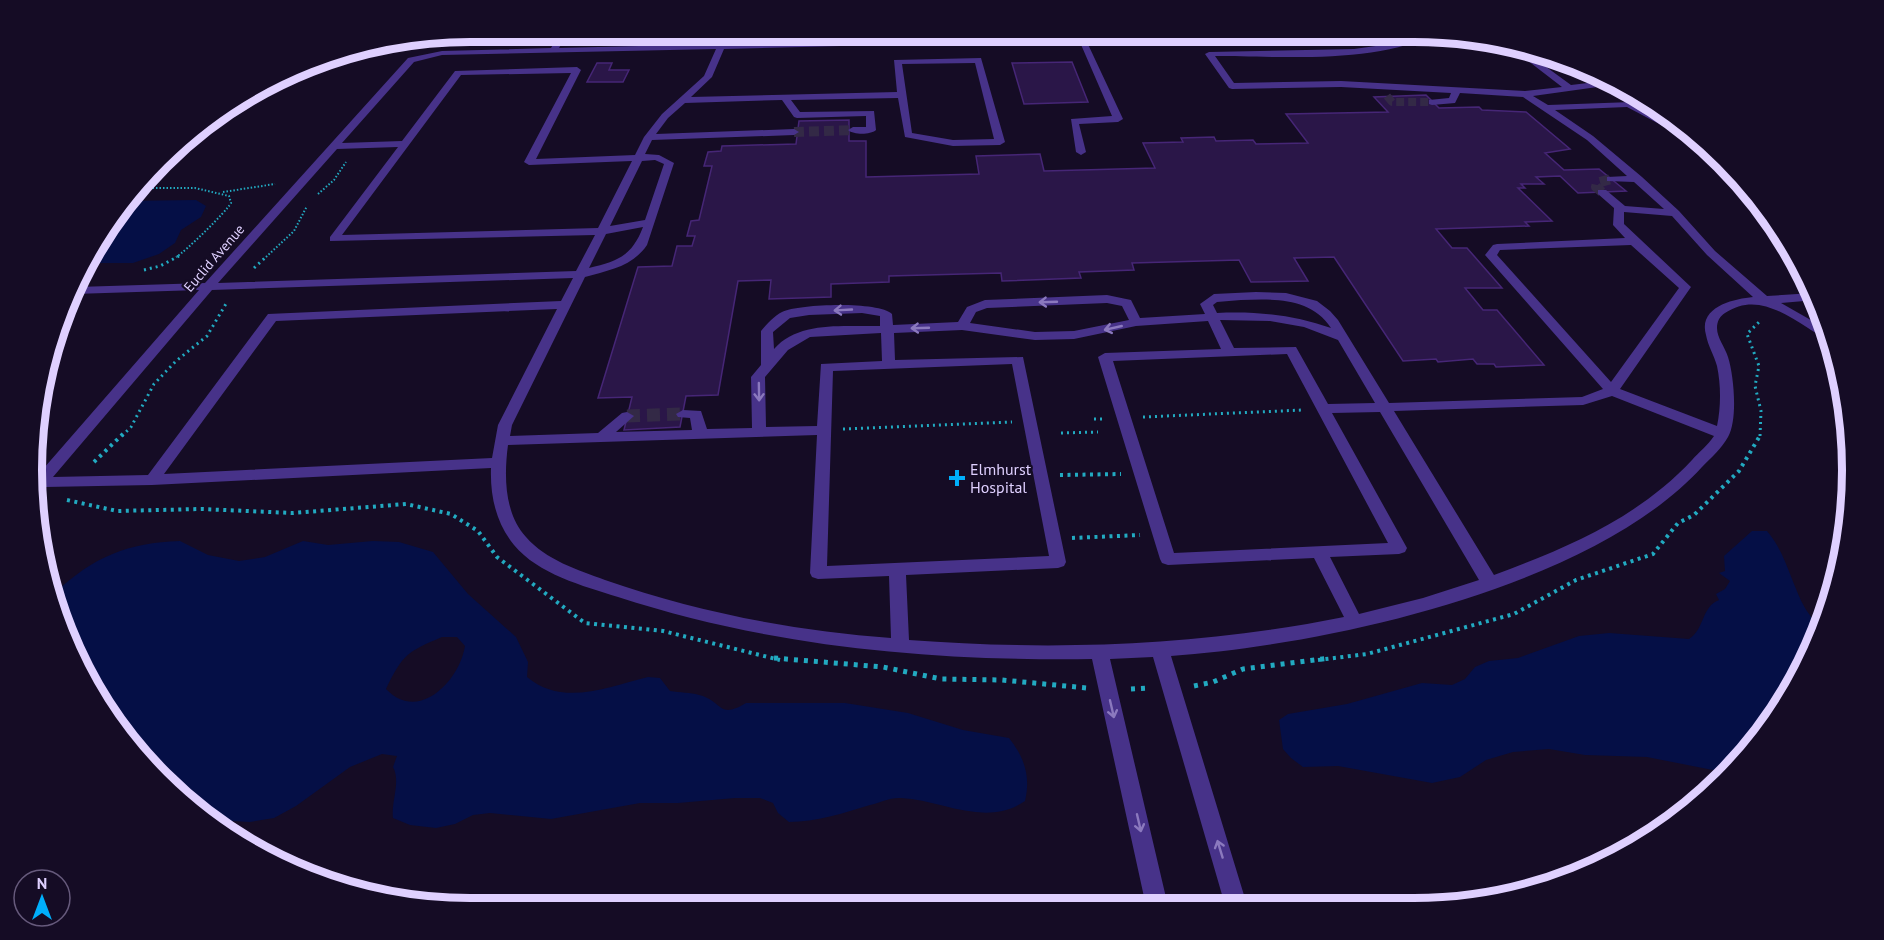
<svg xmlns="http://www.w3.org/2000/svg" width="1884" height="940" font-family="'PT Sans',sans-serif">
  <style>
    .water { fill: #050f46; fill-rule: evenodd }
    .building { fill: #2a1648; stroke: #462676; stroke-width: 1.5 }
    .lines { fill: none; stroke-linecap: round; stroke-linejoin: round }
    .minor-tunnel-far2 { stroke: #332946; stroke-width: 8; stroke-dasharray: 8 4; stroke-linecap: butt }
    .minor-tunnel-far1 { stroke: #332946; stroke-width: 10; stroke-dasharray: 10 5; stroke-linecap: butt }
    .minor-tunnel { stroke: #332946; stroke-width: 13; stroke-dasharray: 13 7; stroke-linecap: butt }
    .path-far3 { stroke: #22aac1; stroke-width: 2; stroke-dasharray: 1.5 2; stroke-linecap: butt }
    .path-far2 { stroke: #22aac1; stroke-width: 3; stroke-dasharray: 2 4; stroke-linecap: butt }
    .path-far1 { stroke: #22aac1; stroke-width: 4; stroke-dasharray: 3 4.5; stroke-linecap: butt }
    .path { stroke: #22aac1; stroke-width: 5; stroke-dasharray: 4 6; stroke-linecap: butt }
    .minor { fill: #473289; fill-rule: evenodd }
    .oneway { stroke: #8b79be }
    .poi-dot { fill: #00affb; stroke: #150c25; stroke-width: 2 }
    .labels { text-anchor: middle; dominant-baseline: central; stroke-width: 4.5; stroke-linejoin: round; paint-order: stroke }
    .far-street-label { font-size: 14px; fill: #dfd0ff; stroke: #150c25 }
    .poi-label { font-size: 16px; fill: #dfd0ff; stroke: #150c25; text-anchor: start }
    .rim { fill: none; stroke: #dfd0ff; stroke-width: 8 }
  </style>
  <rect width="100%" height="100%" fill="#150c25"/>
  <path class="water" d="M196,200l10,6 -5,11 -20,13 -6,13 -16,11 -26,9h-47l4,-13 36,-49z
    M1752,531h15c19,22 24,52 38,77 4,7 13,16 13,24 1,27 -69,122 -90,141l-81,-16 -62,-2 -36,-6 -36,3 -27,8 -26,17 -28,6 -94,-17 -35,1 -12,-9 -8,-9 -4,-29 9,-6 59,-10 75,-21 30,2 13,-6 10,-12 14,-6 29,-3 61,-22 30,-3 80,6c16,-10 12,-32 30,-39l-3,-6 9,-5 5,-8 -11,-8 6,-2 -1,-15z
    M180,541l28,14 31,6 26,-4 38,-16 25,4 45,-4 26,1 34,10 35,42 48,43 12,25 -1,15c36,30 80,10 121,0l12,1 10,13c10,2 20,1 29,4 24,6 19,25 47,8h99l63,10 55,17 46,8c15,19 22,38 16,63 -39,27 -83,-1 -124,-3 -10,-1 -22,5 -31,7 -26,8 -54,17 -81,17l-11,-9 -5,-10 -13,-5h-25l-57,5h-38l-89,16 -61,-6 -17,2 -18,9 -19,4 -26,-3 -17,-7c-2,-17 8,-36 0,-51l4,-11 -15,-2 -32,13 -54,39 -22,12 -24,4 -35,-2 -55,-40 -83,-116 -22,-71c39,-37 73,-50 125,-52zM442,637h15l8,9c-6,36 -47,77 -79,43 17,-35 21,-37 56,-52z"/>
  <path class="building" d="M1072,62l16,40 -64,2 -12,-41z
    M597,63h15l-3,7h20l-6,12h-36z
    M1426,95l13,13 40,-1 3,3 44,2 44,37 -25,4 19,17 35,-1 27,22 -48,2 -18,-17 -24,1 8,7h-23l4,4h-7l34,33 -27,1 4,4 -93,3 16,19h15l35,40h-37l18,22h14l47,55 -48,2 -2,-3h-17l-4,-5 -35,3 -2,-3 -33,2 -69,-104 -40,1 14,23 -57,1 -12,-22 -107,3 2,7 -55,2 2,6 -79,3 -1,-8 -112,3v6l-58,2v13l-62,2 2,-19 -33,1 -20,114 -32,1 -6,31 -56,3 8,-33 -34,1 40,-131 34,-1 5,-20h15l3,-10h-8l4,-15 8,-1 13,-54h-8l4,-14 13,-1 1,-5 74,-2 3,-23 50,-1v21h17v36l113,-3 -3,-18 64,-2 4,17 111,-3 -12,-25 40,-1 -2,-4 33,-1 2,4 37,-1 3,4 52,-1 -22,-29 102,-2 -14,-15z"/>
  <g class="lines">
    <path class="minor-tunnel-far2" d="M1387,96l5,6h40"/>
    <path class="minor-tunnel-far1" d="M794,132l59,-2
      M1602,192l-6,-5 1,-4 14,-4"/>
    <path class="minor-tunnel" d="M627,416l56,-2"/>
    <path class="path-far3" d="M135,188h60l34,8 2,7c-4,8 -46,49 -55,54
      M223,192l52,-8
      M318,194l16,-14 12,-18
      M266,257l28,-26 13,-25"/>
    <path class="path-far2" d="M254,268l13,-12
      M144,270l16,-4 19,-10
      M1143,417l160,-7
      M1094,419h11
      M843,429l169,-7
      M1061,433l37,-1
      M122,436l9,-9 23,-43 22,-23 31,-25 20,-34
      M1760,436l1,-25 -6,-25 4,-20 -12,-32 14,-14"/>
    <path class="path-far1" d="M94,462l29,-28
      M1060,475l61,-1
      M67,500l50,11 84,-2 92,4 113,-9 45,10 27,17 19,26 88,66 78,8 117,29
      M1072,538l68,-3
      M1318,660l49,-6 147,-40 62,-34 77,-26 25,-31 16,-8 45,-44 22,-37"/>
    <path class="path" d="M774,658l109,9 58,12 61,1 85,8
      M1194,686l19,-4 30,-13 87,-11
      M1131,689l19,-1"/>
    <path class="minor" d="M483,32h146l-4,2 -58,1 -8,13 159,-4 5,-12h8l-5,12 488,-12h112l-4,2 -236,6 37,79 -5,3 -39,2 7,28 -5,3 -5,-3 -5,-33 41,-3 -33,-76 -355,9 -12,28 -21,20 206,-5 -3,-32 87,-2 24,84 -5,3 -47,1 -48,-9 -7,-39 -107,2 9,12 74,-1 2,19c-6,5 -22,5 -28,0l5,-3h13v-11l-69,2 -3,-1 -12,-17 -97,3 -17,15 -12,16 138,-5 5,3 -5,3 -142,5 -7,14 14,1 15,8 -27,82c-15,22 -38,25 -62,32l-73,148 -2,11 88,-3 24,-20 5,-1 7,4 -18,16 76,-2 -2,-12 -12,-1 -2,-3 7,-4 18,1 6,18 45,-1 -1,-51 10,-12v-34c5,-6 13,-15 21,-19 17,-8 96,-11 110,2l1,11 65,-3 9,-15 18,-7 122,-5 24,5 9,18 65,-4 -5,-10 14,-10 42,-2 30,1 31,8 13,10 8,9 51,83 193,-6 21,-8 -118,-134 8,-10 4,-1 128,-6 -12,-13 1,-17 -16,-14v-4h8l19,16 39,3 -30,-27 -27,-1v-4l20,-1 -40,-36 -64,-43 -63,-4 -5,10 -23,2 -3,-1v-4l20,-2 2,-5 -110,-6 -109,2 -3,-1 -24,-34 4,-2 145,-3 29,-4 40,-13h12c-50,33 -161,24 -220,24l19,27 107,-2 184,10 37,-4 -57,-44 11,2 55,40 42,-5 6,4 -86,12 15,9 84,-3 63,33 12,11h-6l-74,-39 -72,3 38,26 49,41 37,34 36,40 52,45 46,-3 3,7 -35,3 49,28 2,10c-9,-2 -16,-8 -24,-13 -26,-16 -53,-35 -83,-15 -5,3 -8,8 -8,15 0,10 8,19 11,29 6,19 10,63 0,80 -6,11 -17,21 -26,30 -109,120 -374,178 -531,189l76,249h-22l-72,-248 -43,2 58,247h-22l-54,-247c-162,2 -320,-12 -474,-62 -35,-11 -80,-23 -104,-52 -18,-22 -24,-49 -23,-77l-339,17 -107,2 -9,4 1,-15 162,-186 -125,4 3,-7 128,-4 203,-225 34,-7 109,-3 8,-13 -75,2 -4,-2zM716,49l-12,27 -42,38 -18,23 -9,18 -99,4 45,-89 -4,-3 -122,4 -53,70 -60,2 72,-81 28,-7zM975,63l19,76 -41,1 -41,-7 -10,-69zM571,73l-47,89 5,3 103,-4 -34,67 -256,7 119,-160zM398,147l-68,90v4l265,-6 -19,36 -358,12 119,-134zM655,160l9,4 -19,56 -35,6 32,-65zM1624,212l48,4 35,39 46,42c-20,2 -55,10 -47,38 2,11 8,20 11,31 4,19 4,41 0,60l-97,-37 71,-102 -67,-63zM643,227c-11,29 -25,34 -54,41l17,-34zM1631,245l48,43 -68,94 -114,-127 3,-5zM573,278l-12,23 -293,13 -120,161 -95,2 159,-187zM1241,300c33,-1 70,-3 90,28 -37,-13 -75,-17 -114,-15l-4,-8 4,-3zM1107,303l15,3 7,14 -55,11 -39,1 -65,-9 6,-11 11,-4zM557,309l-59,116 -6,33 -328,16 112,-153zM862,313l18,3v10c-34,1 -81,-6 -106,23l-1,-17 17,-14 19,-3zM1220,320l50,1 34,6 34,13 37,63 -47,1 -32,-57 -62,1zM1208,321l13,28 -116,4 -7,4 62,202 2,4 6,2 146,-7 30,59c-143,29 -290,34 -435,23l-3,-65 152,-7 6,-2 2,-4 -43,-205 -128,3 -1,-27 68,-3 73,10 39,-1 62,-13zM881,333l1,28 -61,3 -4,62 -51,1 -1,-50 23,-27 22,-13zM1287,354l101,189 -214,10 -61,-192zM1012,364l37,192 -222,10 6,-195zM1612,396l102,40c-6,9 -15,16 -22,24 -54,58 -125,88 -198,115l-100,-164 189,-6zM1380,412l99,168 -56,18 -64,16 -29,-57 69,-3 6,-2 2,-4 -75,-135zM817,435l-7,138 2,4 6,2 71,-3 2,62c-97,-7 -194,-26 -286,-58 -27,-10 -59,-20 -79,-43 -22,-24 -22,-62 -18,-92z"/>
  </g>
  <defs><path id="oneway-shaft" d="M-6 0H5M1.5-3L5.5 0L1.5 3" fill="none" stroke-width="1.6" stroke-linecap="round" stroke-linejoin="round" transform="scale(1.5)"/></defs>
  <g class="oneway">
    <use href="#oneway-shaft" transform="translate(1048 302) rotate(178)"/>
    <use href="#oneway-shaft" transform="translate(843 310) rotate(177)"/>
    <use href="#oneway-shaft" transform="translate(920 328) rotate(178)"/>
    <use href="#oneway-shaft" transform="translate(1113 328) rotate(167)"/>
    <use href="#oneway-shaft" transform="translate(759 392) rotate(89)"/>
    <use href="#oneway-shaft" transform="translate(1112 709) rotate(77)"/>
    <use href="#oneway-shaft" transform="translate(1139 823) rotate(77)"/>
    <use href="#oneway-shaft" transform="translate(1220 849) rotate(-107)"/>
  </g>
  <path class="poi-dot" d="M954 469h6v6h6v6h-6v6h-6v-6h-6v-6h6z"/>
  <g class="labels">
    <g class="far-street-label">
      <text transform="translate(214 258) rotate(-49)">Euclid Avenue</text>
    </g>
    <g class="poi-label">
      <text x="970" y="469">Elmhurst<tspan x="970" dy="18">Hospital</tspan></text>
    </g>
  </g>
  <path d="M0 0H1884V940H0ZM470 42H1414A428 428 0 0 1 1842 470V470A428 428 0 0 1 1414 898H470A428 428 0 0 1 42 470V470A428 428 0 0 1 470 42Z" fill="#150c25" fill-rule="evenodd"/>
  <path class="rim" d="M470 42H1414A428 428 0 0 1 1842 470V470A428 428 0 0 1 1414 898H470A428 428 0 0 1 42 470V470A428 428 0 0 1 470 42Z"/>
  <g transform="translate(42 898)"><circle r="28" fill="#150c25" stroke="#665a7c" stroke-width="1.5"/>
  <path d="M0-4.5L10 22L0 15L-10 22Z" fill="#00affb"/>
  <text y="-9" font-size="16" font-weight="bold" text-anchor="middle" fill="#dfd0ff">N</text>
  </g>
</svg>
